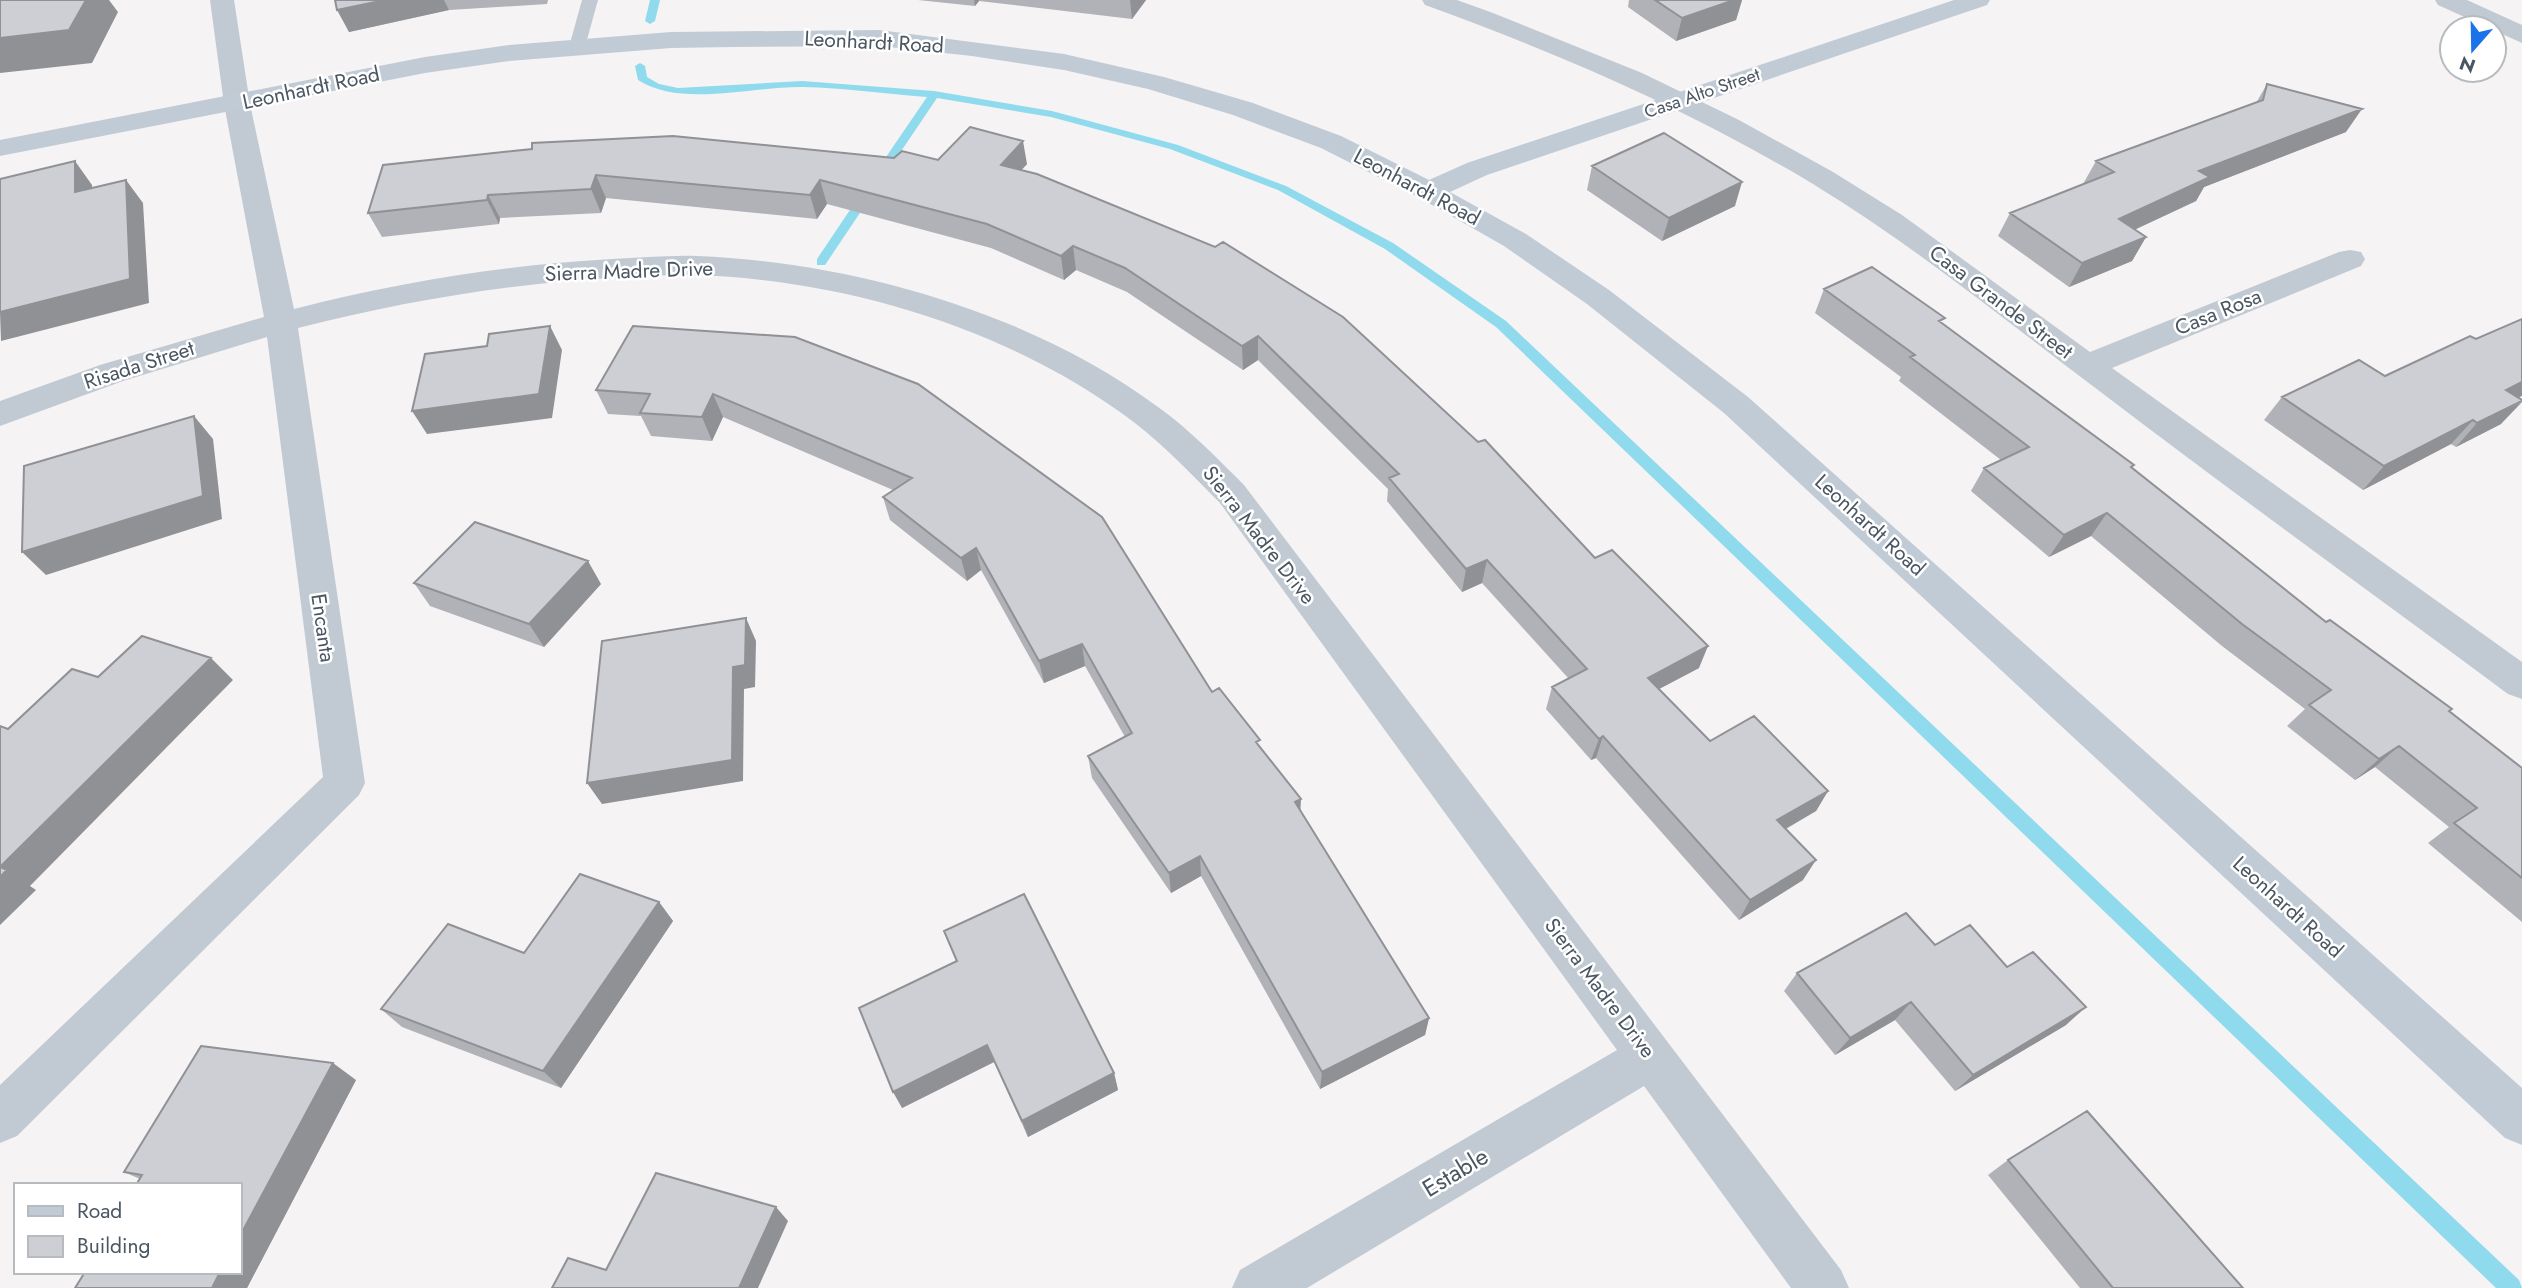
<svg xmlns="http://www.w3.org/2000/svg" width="2522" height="1288" font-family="Jost,sans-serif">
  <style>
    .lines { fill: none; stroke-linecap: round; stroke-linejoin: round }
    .stream { fill: #90daee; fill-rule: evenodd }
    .lane { fill: #c1cad2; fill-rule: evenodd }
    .street { fill: #c1cad2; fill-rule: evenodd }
    .secondary { fill: #c1cbd6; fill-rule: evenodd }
    .wall { fill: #b0b2b7 }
    .shaded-wall { fill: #909195 }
    .building { fill: #cdcfd5; stroke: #909195; stroke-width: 2 }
    .labels { text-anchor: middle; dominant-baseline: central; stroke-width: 5; stroke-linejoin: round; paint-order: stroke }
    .far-street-label { font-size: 18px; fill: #4a5661; stroke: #fff }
    .street-label { font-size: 21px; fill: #4a5661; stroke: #fff }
    .near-street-label { font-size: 24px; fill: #4a5661; stroke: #fff }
  </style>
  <rect width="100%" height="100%" fill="#f5f3f3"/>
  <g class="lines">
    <path class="stream" d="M650,0h10l-5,21 -5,3 -5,-3z
      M640,63l5,3 2,11 12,7 19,4 124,-7 132,10 118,20 126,34 108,41 107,57 113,78 1013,959 3,8h-26l-1000,-961 -111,-78 -107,-59 -108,-41 -119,-32 -114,-19 -54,80h-8l-2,-2 54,-79c-41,-3 -83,-9 -124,-10 -50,-1 -122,21 -165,-7l-3,-14z
      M866,191l6,4 -47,70h-8v-6l45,-67z"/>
    <path class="lane" d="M582,0h16l-13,47 -8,5 -8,-5z"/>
    <path class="street" d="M210,0h24l16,104 44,205c105,-27 210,-44 318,-50 28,-1 57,-4 85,-3 157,6 334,57 461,151 32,23 59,51 86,78l597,785 8,18h-58l-147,-202 -337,202h-75l8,-18 377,-220 -397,-547c-28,-28 -54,-56 -85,-80 -123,-93 -286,-143 -440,-148 -28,-1 -56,2 -84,3 -106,6 -211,24 -313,50l67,455 -6,12 -342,341 -17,7v-58l323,-308 -56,-440 -144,44 -123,45v-25l100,-36 164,-48 -40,-213z
      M1422,0h35l36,13 149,60 97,47 94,52 69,43 188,137 249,-100 11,-2 11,2 4,7 -4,7 -249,102 410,294v37l-14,-5c-135,-100 -272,-199 -406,-301 -95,-71 -187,-147 -289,-209 -123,-74 -253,-130 -388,-179z
      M2435,0h32l55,25v18l-84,-38z"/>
    <path class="secondary" d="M1954,0h36l-3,5 -500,170 -37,17 76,42 83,56 139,107 774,691v57l-17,-7 -781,-725 -137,-109 -83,-58 -86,-49 -97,-49 -88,-33 -85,-26 -84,-19 -92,-14 -93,-10 -147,1 -61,1 -162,13 -84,12 -425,83v-16l425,-83 84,-12 162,-13 208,-2 185,24 100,23 89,26 88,33 88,44 38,-17z"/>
  </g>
  <path class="wall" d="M335,0h213l-1,4 -98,6 -100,22z
    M918,0h228l-14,19 -153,-18 -4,5z
    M1629,0h113l-6,20 -60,21 -48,-34z
    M2267,84l79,48 -142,55 -8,14 -62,29 12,7 -14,24 -63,26 -71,-51 12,-23 73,-29 13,-23 160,-58z
    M894,158l133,6 -6,6 574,388 104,110 -40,21 51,52 118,50 -12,20 -30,18 17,51 -64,40 -143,-162 -5,2 -45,-51 6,-22 17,-8 -87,-96 -20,9 -75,-91 1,-12 -130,-129 -15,10 -116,-78 -51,-22 -12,10 -73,-32 -164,-44 -10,15 -211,-21 -5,15 -101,5 -1,6 -117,13 -14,-24 15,-48z
    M1592,166l143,40 -73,35 -75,-51z
    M1824,289l118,34 190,145 194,154 123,90 73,56v154l-94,-79 21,-16 -74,-60 -20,13 -68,-54 18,-17 -83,-63 -131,-110 -42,21 -78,-66 13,-23 17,-8 -102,-79 2,-4 -86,-64z
    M795,337l417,355 48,56 169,270 -4,17 -105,54 -119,-213 -30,17 -79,-115 -4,-22 37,-19 -40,-71 -41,17 -63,-113 -14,11 -77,-61 -7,-23 10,-7 -170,-73 -11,24 -61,-5 -10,-20 -33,-2 -12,-24z
    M2385,376l133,22 -17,26 -45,23 -5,-3 -88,46 -99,-70 18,-23z
    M414,583l187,1 -57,63 -114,-41z
    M659,902l14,19 -112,167 -159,-61 -21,-18 143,-56z
    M944,931l170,142 4,17 -90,47 -34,-75 -92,46 54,-147z
    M1935,945l72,22 59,58 -111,66 -60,-71 -60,35 -51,-64 13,-18z
    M356,1080l-109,208h-172l65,-109 -16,-7z
    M2008,1160l235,128h-163l-92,-113z"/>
  <path class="shaded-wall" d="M86,0h23l9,12 -26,51 -92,10v-35z
    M385,0h59l5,10 -100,22 -12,-22z
    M974,0h5v1l-4,5z
    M1130,0h16l-14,19z
    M1734,0h8l-6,20 -60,21 6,-23z
    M2362,109l-16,23 -142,55 -8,14 -90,42 13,-24 80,-48z
    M1023,141l4,23 -23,25 -3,-24z
    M75,161l17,24 1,31 -18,-24z
    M596,175l10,23 -5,15 -10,-24z
    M126,180l17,23 6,100 -148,38 -1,-29z
    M820,180l7,24 -10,15 -7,-24z
    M1742,182l-7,24 -73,35 7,-23z
    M488,195l12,23 -1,6 -12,-24z
    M2146,237l-14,24 -63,26 13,-24z
    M1073,246l3,24 -12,10 -3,-24z
    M550,326l12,24 -10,68 -125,16 -15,-23z
    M1258,336v24l-15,10 -1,-24z
    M2522,382v14l-38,17 22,-23z
    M713,394l10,23 -11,24 -10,-24z
    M2522,402l-21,22 -45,23 21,-24z
    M194,416l19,23 9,80 -176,56 -24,-23z
    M2473,420l-22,24 -88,46 21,-24z
    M2107,513l-16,23 -42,21 15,-22z
    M976,548l5,22 -14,11 -6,-23z
    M1487,560l-5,23 -20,9 4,-23z
    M588,561l13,23 -57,63 -15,-23z
    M746,618l10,23 -1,46 -11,2 -1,92 -141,23 -15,-21 146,-116z
    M1082,644l3,22 -41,17 -5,-22z
    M1708,646l-9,22 -59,31 8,-21z
    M211,658l22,22 -203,206 6,4 -36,35v-58z
    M1603,736l-7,22 -5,2 8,-21z
    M2399,746l-24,21 -20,13 24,-21z
    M1828,791l-12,20 -50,29 11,-20z
    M1301,799l-1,20 -5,-17z
    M1200,856l1,20 -30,17 -2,-20z
    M1816,860l-13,20 -64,40 11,-20z
    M659,902l14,19 -112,167 -18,-17z
    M1911,1002l-16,18 -60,35 15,-17z
    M2086,1007l-20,18 -111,66 18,-16z
    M1429,1018l-4,17 -105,54 2,-17z
    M987,1045l7,17 -92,46 -9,-16z
    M333,1063l23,17 -109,208h-35l8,-16h20v-36z
    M1114,1073l4,17 -90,47 -6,-16z
    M776,1207l12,14 -30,67h-19z"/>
  <path class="building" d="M0,0h86l-17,30 -69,8z
    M335,0h50l-48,10z
    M1655,0h79l-52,18z
    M2267,84l95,25 -163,62 11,6 -91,42 27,18 -64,26 -72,-50 104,-41 -18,-11 167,-61z
    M970,127l53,14 -22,24 36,9 178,73 8,-5 120,75 135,125 7,-2 110,118 17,-8 96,96 -60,32 62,63 44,-25 74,75 -51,29 39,40 -66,40 -147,-164 -4,3 -47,-52 35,-18 -100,-109 -21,9 -77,-91 10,-4 -141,-138 -16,10 -117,-78 -52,-22 -12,10 -74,-32 -167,-44 -10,15 -214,-20 -5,14 -103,6 -1,5 -119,13 15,-48 149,-16v-6l141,-7 221,22 8,-7 36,9z
    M1664,133l78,49 -73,36 -77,-52z
    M75,161v31l51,-12 4,99 -130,33v-133z
    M1872,267l73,51 -6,3 195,144 -3,2 195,155 4,-2 122,89 -3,2 73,57v110l-68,-55 23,-15 -78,-62 -20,13 -70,-54 22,-15 -89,-66 -135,-111 -43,22 -80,-67 45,-21 -119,-90 5,-2 -91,-66z
    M2522,319v63l-16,8 16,10v1l-45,22 -4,-3 -89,46 -102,-69 77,-37 26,16 85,-40 6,3z
    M550,326l-11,68 -127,17 13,-57 62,-8 2,-12z
    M633,326l162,11 123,47 184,133 110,175 7,-4 41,52 -4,2 45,57 -6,3 134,216 -107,54 -122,-216 -31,17 -81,-117 44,-23 -50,-89 -43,17 -63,-113 -15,10 -78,-61 29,-19 -199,-84 -11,23 -62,-4 10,-19 -54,-4z
    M194,416l9,80 -181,56 2,-86z
    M475,522l113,39 -59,63 -115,-41z
    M746,618l-1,47 -12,2 -1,93 -145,23 15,-142z
    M142,636l69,22 -211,209v-141l8,3 64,-60 26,8z
    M0,867l7,3 -7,7z
    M580,874l79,28 -116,169 -162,-62 67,-85 76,29z
    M1024,894l90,179 -92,48 -35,-76 -94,47 -34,-84 98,-47 -13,-30z
    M1906,913l29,32 35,-20 37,42 26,-15 53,55 -113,68 -62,-73 -61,36 -53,-65z
    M201,1046l132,17 -93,173v-51h-104l6,-10 -18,-3z
    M2087,1111l156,177h-130l-105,-128z
    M656,1173l120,34 -37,81h-187l16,-30 38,12z
    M85,1272h135l-8,16h-137z"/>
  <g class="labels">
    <g class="far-street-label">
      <text transform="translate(1702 93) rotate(-19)">Casa Alto Street</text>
    </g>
    <g class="street-label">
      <text transform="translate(874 42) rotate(3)">Leonhardt Road</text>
      <text transform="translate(311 88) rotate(-12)">Leonhardt Road</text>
      <text transform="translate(1417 187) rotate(28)">Leonhardt Road</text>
      <text transform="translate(629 271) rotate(-2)">Sierra Madre Drive</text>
      <text transform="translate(2001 302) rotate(37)">Casa Grande Street</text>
      <text transform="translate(2218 312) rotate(-22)">Casa Rosa</text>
      <text transform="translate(139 365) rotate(-18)">Risada Street</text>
      <text transform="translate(1870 525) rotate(42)">Leonhardt Road</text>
      <text transform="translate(1259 535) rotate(52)">Sierra Madre Drive</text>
      <text transform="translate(323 628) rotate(82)">Encanta</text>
      <text transform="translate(2288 907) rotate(42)">Leonhardt Road</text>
      <text transform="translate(1600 988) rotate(53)">Sierra Madre Drive</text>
    </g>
    <g class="near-street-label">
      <text transform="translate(1455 1172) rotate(-31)">Estable</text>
    </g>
  </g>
  <rect x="14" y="1183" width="228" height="91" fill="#ffffff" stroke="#b7bbc0" stroke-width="2"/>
  <rect x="28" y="1206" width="35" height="10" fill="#c1cbd6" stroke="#b7bbc0" stroke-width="2"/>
  <text x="77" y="1218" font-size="21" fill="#4a5661">Road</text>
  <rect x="28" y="1236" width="35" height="21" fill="#cdcfd5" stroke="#b7bbc0" stroke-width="2"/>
  <text x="77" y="1253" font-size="21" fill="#4a5661">Building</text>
  <g transform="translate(2473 49) rotate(200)"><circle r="33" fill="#ffffff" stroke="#b7bbc0" stroke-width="2"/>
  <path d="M0-5L12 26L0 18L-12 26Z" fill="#1a73e8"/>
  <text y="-10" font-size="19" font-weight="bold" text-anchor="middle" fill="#4a5661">N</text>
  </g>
</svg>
